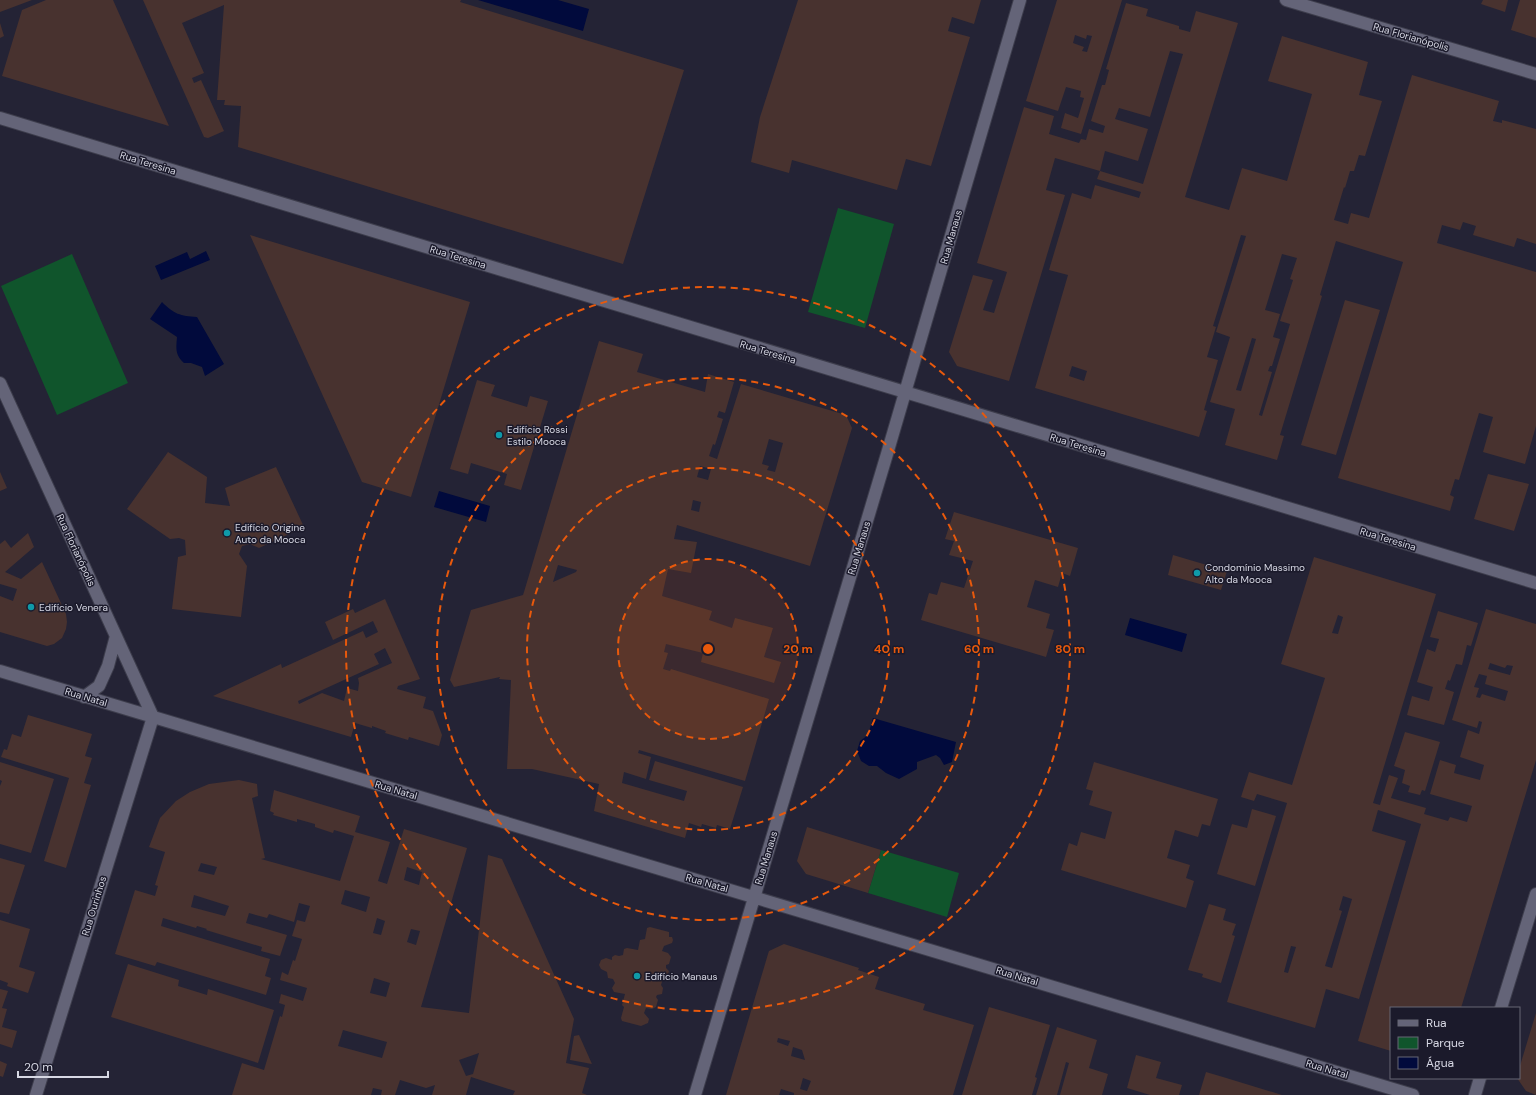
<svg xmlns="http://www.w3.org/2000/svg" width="1536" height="1095" font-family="'DM Sans',sans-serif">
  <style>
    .green { fill: #10552c }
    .water { fill: #010a3c }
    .building { fill: #48322f; fill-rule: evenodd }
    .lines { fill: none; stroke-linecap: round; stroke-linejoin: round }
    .street-casing { stroke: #3d3d4c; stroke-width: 14 }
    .street { stroke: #646478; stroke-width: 12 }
    .ring { fill: none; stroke: #e8590c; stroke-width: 2; stroke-dasharray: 7 5 }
    .culture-dot { fill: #0f9aa8; stroke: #1b1a2b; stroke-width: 1.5 }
    .labels { text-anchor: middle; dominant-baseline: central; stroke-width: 3; stroke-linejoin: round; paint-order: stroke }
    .street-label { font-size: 10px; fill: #d7d8e4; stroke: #1b1a2b }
    .poi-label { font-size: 10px; fill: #d7d8e4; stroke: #1b1a2b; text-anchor: start }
    .centre { fill: #e8590c; stroke: #1b1a2b; stroke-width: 2 }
    .ring-label { font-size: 12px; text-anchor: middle; font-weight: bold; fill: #e8590c; stroke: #1b1a2b; stroke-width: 3; stroke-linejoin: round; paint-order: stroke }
  </style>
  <rect width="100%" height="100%" fill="#242335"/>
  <path class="green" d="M838,208l56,16 -29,104 -57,-16z
    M72,254l56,129 -71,32 -56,-129z
    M881,850l78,23 -12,44 -79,-24z"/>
  <path class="water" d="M478,0h80l31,9 -6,22z
    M206,251l4,9 -49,20 -6,-14 32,-14 3,7z
    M162,302c12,12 18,14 35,15l27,47 -19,12 -3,-9 -11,-4h-7c-9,-8 -8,-15 -7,-26l-27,-18z
    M439,491l51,15 -4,16 -52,-15z
    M1130,618l57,16 -5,18 -57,-17z
    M873,718l83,24 -4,20 -8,3 -4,-7 -4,-3 -19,7v7l-18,10 -13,-6 -9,-7h-8l-8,-5 -4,-10 3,-10 8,-6z"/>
  <path class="building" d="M0,0h32l-32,12z
    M46,0h67l56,126 -167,-50 20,-66z
    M143,0h318l-1,2 224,68 -61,194 -385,-117 3,-41 -17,-1 1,-5h-8l7,-95 -42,18 22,50 -12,5 2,5 7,-3 23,51 -16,7 -4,-1z
    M798,0h183l-7,24 -22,-7 -4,14 22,6 -39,129 -25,-7 -9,31 -105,-30 -3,13 -38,-11 9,-45z
    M1057,0h65l-41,134 -20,-6 4,-15 13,5 6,-20 -4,-1 1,-6 -15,-4 -8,24 -32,-10zM1075,35l11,4 1,-4 5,1 -5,16 -5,-1 2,-4 -11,-4z
    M1483,0h25l-3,12 -24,-8z
    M1520,0h16v38l-25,-8z
    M1126,3l22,6 -2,7 33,10v3l11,3 6,-21 42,12 -53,174 44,13 13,-42 45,13 25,-87 -44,-13 14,-45 86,26 -9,33 23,6 -17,55 -6,-1 -5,16h-4l-5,17 -1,-1 -10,33 14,4 3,-11 18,5 43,-143 87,26 -6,20 9,2v-3l34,9v115l-19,-6 -3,9 -41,-12 3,-9 -13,-4 -3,8 -18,-5 -5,18 99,29v154l-11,38 -42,-12 10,-35 -14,-4 -20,67 -4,-1 -5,16 4,2 -4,14 -112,-33 65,-216 -67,-21 -16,54 2,1 -42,139 4,1 -7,24 -52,-15 10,-36 -25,-7 20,-65 -14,-5 30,-96 -5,-1 -28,91 3,1 -9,30 11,3 -14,50 3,1 -8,26 -164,-49 33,-113 -19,-5 23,-77 19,6 4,-14 44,13 2,-6 -44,-13 3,-8 43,13 40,-130 -13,-3 -20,66 -31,-9 -4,11 33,10 -10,32 -33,-10 -5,20 -45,-13 -9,32 19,5 -56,186 -52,-15 -8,-14 24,-77 20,5 -10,30 11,3 13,-41 -30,-9 47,-156 30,9 -5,18 30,9 2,-4 5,1 3,-11 14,4 2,-7 -14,-5 11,-36h3l4,-15 -3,-1zM1282,254l15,4 -7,21 3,1 -13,41 10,3 -28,92 -3,-1 13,-43 -4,-1 2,-5h2l8,-27 -7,-2 7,-23 -15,-4zM1252,338l4,1 -15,52 -5,-1zM1072,366l15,5 -3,10 -15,-5z
    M0,23l4,13 -4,2z
    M250,235l220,67 -59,195 -49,-15z
    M1345,300l35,10 -44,145 -35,-10z
    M599,341l44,13 -6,18 68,20 3,-18 26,8 -9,31 -6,-2 -2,6 6,2 -8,26 -2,-1 -4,12 8,3 24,-75 105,31 6,13 -42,138 -133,-41 -3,14 23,3 -6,31 -23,-4 -6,27 50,15 -3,9 23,8 3,-10 38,10 -9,29 17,5 -7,21 -73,-21 2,-9 -37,-9 -2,8 4,1 -5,16 7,2 1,-2 98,30 -24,82 -106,-31 -1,3 13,4 -5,22 -22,-7 -2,11 62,18 3,-10 -38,-11 6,-19 88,26 -13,42 -13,-4 -1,3 -14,-4 -1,3 -12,-4 -4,15 -91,-27 5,-27 -67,-15h-25l4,-89 -12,-1 1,-2 -46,10 -4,-7 21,-70 52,-15 1,-3zM769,439l14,4 -8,29 -8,-2 2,-4 -7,-2zM700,466l11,3 -3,11 -11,-3zM693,500l8,2 -2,10 -8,-2zM558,565l19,5 -1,2 -23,10z
    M477,380l18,5 -4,11 36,11 3,-11 18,5 -27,89 -17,-5 3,-11 -36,-11 -3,11 -18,-5z
    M168,452l39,25 -2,26 25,3 -5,-18 51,-21 28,60 -45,21 -9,-4 -8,2 -3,8 8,12 -6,51 -69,-8 6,-52 8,-2 -1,-15 -6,-2 -9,1 -43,-30z
    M0,472l7,16 -7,3z
    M1488,474l41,10 -15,47 -40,-12z
    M954,512l124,36 -8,28 -8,-3 -4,14 -23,-7 -8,27 23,7 -4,14 8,2 -8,27 -125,-37 8,-27 8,2 4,-13 23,6 9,-27 -24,-6 5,-14 -9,-2z
    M28,533l6,14 -29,25 16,7 21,-17 24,52 1,8 -1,7 -4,9 -8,6 -7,2 -47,-14v-36l13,5 4,-12 -17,-5v-40l5,-4 6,8z
    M1173,555l54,16 -6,19 -53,-15z
    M1314,557l122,37 -63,209 7,2 9,-30 9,3 -7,20 35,10 -2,6 24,7 2,-4 17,5 5,-16 -42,-12 10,-34 16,5 -2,8 26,7 4,-15 -24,-8 8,-27 11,4 3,-12 -3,-1 -2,7 -25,-8 34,-111 50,15v136l-75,248h-70v43l-33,-10 63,-217 -43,-14 -6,21 34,10 -47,158 -33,-10 -11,39 -88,-26 60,-199 -30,-9 -3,7 -13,-4 8,-25 43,13 33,-107 -44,-14zM1338,615l5,2 -5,17 -6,-1zM1490,663l15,5 2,-3 6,1 -3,9 -22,-6zM1479,674l8,2 -2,8 23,7 -3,10 -23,-7 -2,4 -4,-1 3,-9 -5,-1zM1343,896l9,3 -20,69 -7,-2 17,-55 -3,-1zM1291,946l5,1 -8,26 -4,-1z
    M385,599l35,80 -22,7 -1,3 29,8 -3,11 10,3 9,24 -3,11 -30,-9 -1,3 -23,-7 1,-2 -14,-5v2l-17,-5 -4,14 -138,-41 68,-32 1,4 81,-37 3,7 12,-6 -5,-11 -40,19 -8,-18 28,-13 2,4zM385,648l7,15 -34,15 1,5 -1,8 -11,-3 -3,13 -22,-8 -23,11 -1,-3 81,-37 -5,-10z
    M1438,611l40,12 -7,23 -4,-1 -5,20 -6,-1 -6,17 -2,-1 -3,9 9,3 -10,33 -37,-10 5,-19 17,5 4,-14 -16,-5 10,-33 8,3 4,-13 -9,-2z
    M28,715l64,19 -7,22 7,2 -8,25 7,2 -25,83 -22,-7 25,-83 -68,-21 3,-8 3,1 5,-16 9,3z
    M1405,732l35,10 -15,49 -3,-1 -2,5 -12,-3 2,-6 -8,-3 3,-13 -11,-4z
    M0,762l54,17 -23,74 -31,-9v-58l2,-5 -2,-1z
    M1094,762l124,37 -8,27 -8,-2 -4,13 -23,-7 -8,28 23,7 -4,13 8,3 -8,27 -125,-38 8,-27 8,3 4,-14 24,7 7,-27 -23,-7 4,-14 -7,-2z
    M239,780l18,4 1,12 -6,2 13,60 -4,1 79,22 14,-45 -20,-6 -1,3 -18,-6v-3l-18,-5v3l-24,-7 1,-2 -4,-2 4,-21 86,26 -5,16 35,10 -12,39 9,3 17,-55 63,19 -46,159 48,6 19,-158 14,4 72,160 -8,44 23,5 -7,25 5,2h-74l2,-4 -44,-14 -5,18h-34l3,-10 -9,3 -26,-8 -5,15h-14l1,-5 -9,-2 -2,7h-139l10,-32 22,7 16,-54 2,1 3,-12 -6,-2 2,-9 22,7 4,-13 -27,-8 2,-8 6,3 5,-15 2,1 7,-22 -10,-3 5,-16 8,2 5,-16 -11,-3 -5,19 -25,-8 -2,4 -18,-5 -3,10 41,12 -7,21 -19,-5 1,-4 -56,-17 1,-1 -10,-3 -1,2 -33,-10 -2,8 109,33 -5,17 6,2 -5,17 -109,-33 -2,4 -40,-12 20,-64 20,6 3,-10 -3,-1 10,-33 -16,-5 11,-29 16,-17 14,-9 19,-8zM201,863l16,4 -3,8 -16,-4zM407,867l15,5 -3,13 -15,-5zM345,890l25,7 -4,15 -25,-8zM194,895l35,11 -4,10 -34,-9zM377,918l8,3 -4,14 -8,-2zM411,929l9,2 -4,14 -9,-3zM374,978l16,5 -4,14 -16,-4zM343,1030l44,12 -5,16 -44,-12zM479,1053l-6,21 -7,2 -7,-16z
    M1252,809l24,7 -21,70 -38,-12 15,-50 15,4z
    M807,827l74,23 -13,43 -62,-19 -9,-13z
    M0,858l25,7 -16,49 -9,-2z
    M1209,904l17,5 -3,11 13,4 -4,11 3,1 -14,47 -19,-6 1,-3 -15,-4z
    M0,920l30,9 -11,38 16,5 -7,21 -21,-7 1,-3 -8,-3z
    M650,927l19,5v5h3l1,3 -1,3 -8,3 -2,5 6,2 3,4 -2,7 -3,1v3l3,3 -2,6 -4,1 -2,7 2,3 -1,6 -5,1 -1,2 2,3 -2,7 -4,2 -6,-1 -2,5 5,6 -1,4 -7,3 -19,-5 -1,-3 3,-11 -2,-2 3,-11 -11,-2 -2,-4 3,-5 -2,-4 -5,-1 -1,-6 -6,-3 -2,-4 2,-5 5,-2 6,2v-3l3,-2 4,1 4,-1 1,-6 3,-1 11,2 2,-10 5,-1 2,-11z
    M784,944l75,24 -1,2 21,7 -4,12 50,15 -2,6 51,15 -21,70h-159v-2l-13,-4 -2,6h-53l42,-141 1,-3zM778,1038l12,3 -2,5 -11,-4zM793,1047l9,3 3,10 -14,-4zM803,1078l8,3 -4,10 -7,-2z
    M128,964l51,16 -1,6 29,9 1,-6 66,21 -16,53 -147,-46z
    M0,989l8,2 -6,17 5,1 -5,18 15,4 -5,17 -12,-4z
    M989,1007l61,18 -15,52 2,1 -5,17h-70z
    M1536,1013v82l-10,-4 -9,-13h2v-9z
    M1057,1027l40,13 -8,28 19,6 -6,21h-42l9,-32 -3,-1 -9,33h-21z
    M579,1035l13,29 -22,-4 4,-24z
    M1136,1055l25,7 -5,16 26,7 -3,10h-29l-23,-7z
    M0,1061l7,3 -4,13 -3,-1z
    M1206,1072l17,5 59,18h-83z"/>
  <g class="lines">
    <g class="street-casing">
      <path id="street" d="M1286,0l250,74
        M0,118l1536,465
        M0,383l153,334 -117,378
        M0,671l1413,424
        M84,697l15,-11 9,-20 8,-30
        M1501,1008l35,-114
        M695,1095l192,-641 133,-454
        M1475,1095l5,-17"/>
    </g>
    <use href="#street" class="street"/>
  </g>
  <circle cx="708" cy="649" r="90" fill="#e8590c" fill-opacity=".12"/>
  <g class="ring">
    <circle cx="708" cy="649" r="90"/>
    <circle cx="708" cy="649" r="181"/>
    <circle cx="708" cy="649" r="271"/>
    <circle cx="708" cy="649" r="362"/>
  </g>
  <g class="culture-dot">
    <circle cx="499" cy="435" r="4"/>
    <circle cx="227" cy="533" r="4"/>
    <circle cx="1197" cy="573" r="4"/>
    <circle cx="31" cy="607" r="4"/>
    <circle cx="637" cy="976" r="4"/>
  </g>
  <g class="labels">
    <g class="street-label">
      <text transform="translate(1411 37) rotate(16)">Rua Florianópolis</text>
      <text transform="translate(148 163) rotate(17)">Rua Teresina</text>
      <text transform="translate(951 237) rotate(-74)">Rua Manaus</text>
      <text transform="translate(458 257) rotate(17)">Rua Teresina</text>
      <text transform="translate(768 352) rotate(17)">Rua Teresina</text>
      <text transform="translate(1078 445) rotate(17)">Rua Teresina</text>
      <text transform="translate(1388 539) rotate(17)">Rua Teresina</text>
      <text transform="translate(859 548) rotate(-73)">Rua Manaus</text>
      <text transform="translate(76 550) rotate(65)">Rua Florianópolis</text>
      <text transform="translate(86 697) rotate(17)">Rua Natal</text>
      <text transform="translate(396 790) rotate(17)">Rua Natal</text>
      <text transform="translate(766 858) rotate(-73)">Rua Manaus</text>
      <text transform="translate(707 883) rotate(16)">Rua Natal</text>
      <text transform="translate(94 906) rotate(-73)">Rua Ourinhos</text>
      <text transform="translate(1017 976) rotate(17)">Rua Natal</text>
      <text transform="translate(1327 1069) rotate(17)">Rua Natal</text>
    </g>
    <g class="poi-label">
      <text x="507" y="429">Edifício Rossi<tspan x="507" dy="12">Estilo Mooca</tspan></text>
      <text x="235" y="527">Edifício Origine<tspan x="235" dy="12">Auto da Mooca</tspan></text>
      <text x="1205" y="567">Condomínio Massimo<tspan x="1205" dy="12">Alto da Mooca</tspan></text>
      <text x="39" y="607">Edifício Venera</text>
      <text x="645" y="976">Edifício Manaus</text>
    </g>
  </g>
  <circle cx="708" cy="649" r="6" class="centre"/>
  <g class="ring-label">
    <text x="798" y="653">20 m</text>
    <text x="889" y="653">40 m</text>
    <text x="979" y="653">60 m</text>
    <text x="1070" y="653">80 m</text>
  </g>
  <rect x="1390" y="1007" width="130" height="72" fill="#1b1a2b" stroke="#666675"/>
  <rect x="1398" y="1020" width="20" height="6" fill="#646478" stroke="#666675"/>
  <text x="1426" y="1027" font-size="12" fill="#d7d8e4">Rua</text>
  <rect x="1398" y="1037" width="20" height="12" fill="#10552c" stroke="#666675"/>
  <text x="1426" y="1047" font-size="12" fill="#d7d8e4">Parque</text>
  <rect x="1398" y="1057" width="20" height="12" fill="#010a3c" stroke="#666675"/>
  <text x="1426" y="1067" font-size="12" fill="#d7d8e4">Água</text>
  <path d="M18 1071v6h90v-6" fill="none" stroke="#d7d8e4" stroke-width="2"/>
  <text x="24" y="1071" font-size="12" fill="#d7d8e4" stroke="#1b1a2b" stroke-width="3" paint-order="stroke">20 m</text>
</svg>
